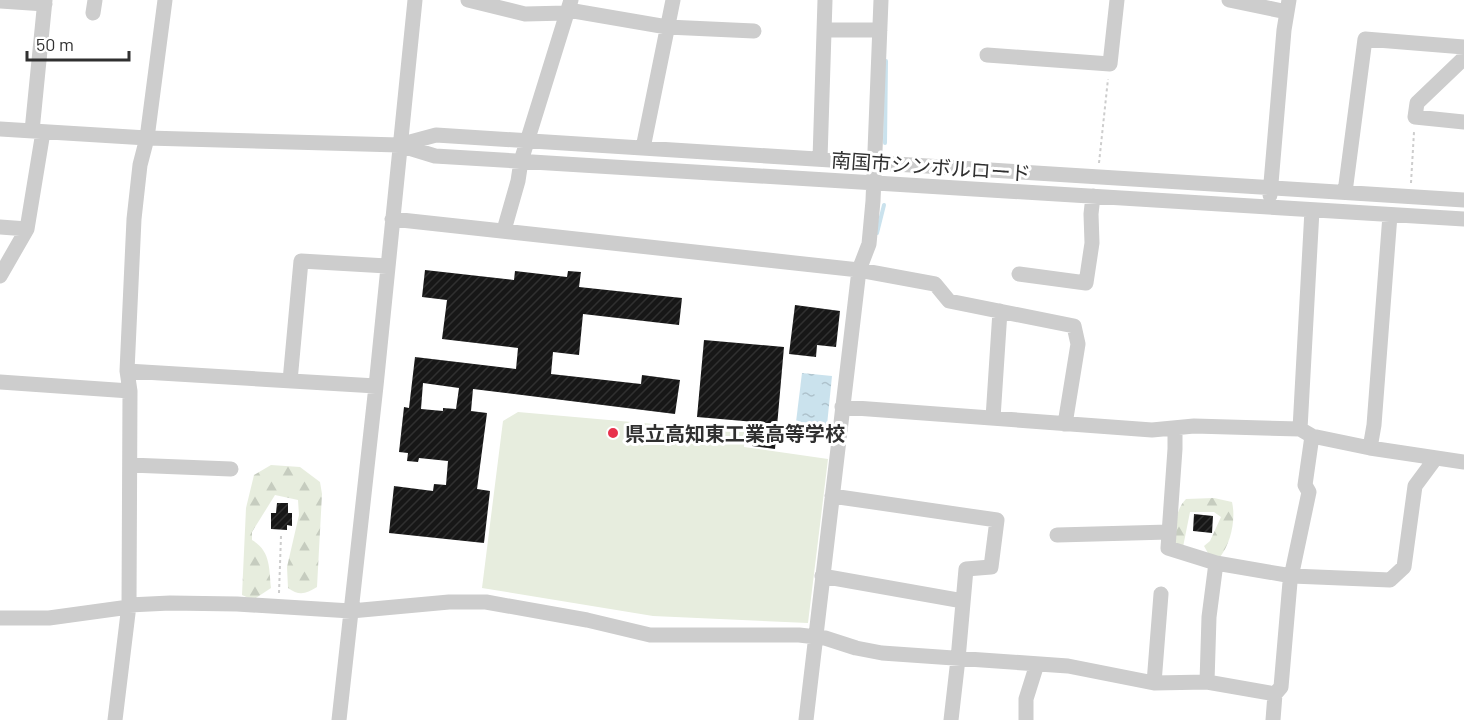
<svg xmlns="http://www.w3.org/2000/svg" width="1464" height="720" font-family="Barlow,'Noto Sans JP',sans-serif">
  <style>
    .grass { fill: #e7edde }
    .forest { fill: url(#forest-firs) }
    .water { fill: url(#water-ripples) }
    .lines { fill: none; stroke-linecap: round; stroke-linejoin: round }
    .stream { stroke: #cae2ed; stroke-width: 4 }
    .building { fill: url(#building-hatch); fill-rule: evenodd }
    .path { stroke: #cdcdcd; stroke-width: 2; stroke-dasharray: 3 3; stroke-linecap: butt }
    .minor { stroke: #cdcdcd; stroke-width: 15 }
    .poi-dot { fill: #e8314c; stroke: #fff; stroke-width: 2 }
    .labels { text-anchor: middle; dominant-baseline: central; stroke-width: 6; stroke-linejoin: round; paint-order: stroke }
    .street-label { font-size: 20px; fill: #303030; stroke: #fff }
    .poi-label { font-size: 20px; font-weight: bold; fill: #303030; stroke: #fff; text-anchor: start }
  </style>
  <defs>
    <pattern id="forest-firs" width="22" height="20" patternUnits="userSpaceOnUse" patternTransform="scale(1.5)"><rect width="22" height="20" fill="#e7edde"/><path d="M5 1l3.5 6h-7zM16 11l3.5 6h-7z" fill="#c6ccbf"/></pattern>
    <pattern id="water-ripples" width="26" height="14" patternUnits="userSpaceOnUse" patternTransform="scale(1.5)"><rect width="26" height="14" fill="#cae2ed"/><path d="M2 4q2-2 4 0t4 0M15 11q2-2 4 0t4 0" fill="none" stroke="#aec2cc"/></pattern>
    <pattern id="building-hatch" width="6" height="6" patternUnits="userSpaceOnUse" patternTransform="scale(1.5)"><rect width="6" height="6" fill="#171717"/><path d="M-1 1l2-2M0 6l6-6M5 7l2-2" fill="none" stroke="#303030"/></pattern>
  </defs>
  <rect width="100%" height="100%" fill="#fff"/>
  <path class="grass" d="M518,412l227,20 -1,15 84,12 -20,164 -155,-7 -171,-28 21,-167z"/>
  <path class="forest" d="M271,465l29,2 20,15 2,12 -5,93c-11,7 -18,9 -29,1l-1,-21 12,-52 -1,-15 -23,-5 -23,37v8c19,11 17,29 19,48l-18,12 -11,-5 4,-87 8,-33z
    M1214,498l18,4c4,17 -1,41 -12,55l-11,-2 -5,-9 6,-5 11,-24 -7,-5h-24l-7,35 -9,-3c0,-14 1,-34 12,-45z"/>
  <path class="water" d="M802,373l30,3 -5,49 -31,-3z"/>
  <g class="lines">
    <path class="stream" d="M885,143l1,-82
      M877,233l7,-28"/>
  </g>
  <path class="building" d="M425,270l89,10 1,-9 52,6 1,-6 13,1 -2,15 103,11 -3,27 -96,-11 -4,41 -26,-3 -2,22 90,10 1,-9 38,5 -5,34 -202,-25 -2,22 16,2 -10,76 13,2 -6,52 -95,-10 5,-47 39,5 1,-7 12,1 2,-24 -29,-3 -1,4 -11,-1 1,-8 -9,-1 5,-45 5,1 6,-51 101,12 2,-21 -76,-9 5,-39 -25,-3zM423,383l36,5 -3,21 -13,-1v3l-22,-2z
    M795,305l45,6 -4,36 -19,-2 -1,12 -27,-3z
    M704,340l80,7 -9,102 -23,-3 3,-24 -58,-5z
    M277,503h11v10h4v13l-5,-1v5l-16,-1v-16h5z
    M1194,514l19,2 -1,17 -19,-2z"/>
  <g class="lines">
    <path class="path" d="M1099,163l9,-84
      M1411,183l3,-51
      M279,593l2,-57"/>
    <path class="minor" d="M468,0l57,14 42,-1
      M1229,0l58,12
      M0,1l45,3
      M568,10l99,17 87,4
      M93,13l2,-13
      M824,30h56
      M987,55l123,9 7,-64
      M1464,58l-47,45 -2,14 49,5
      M0,129l147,9 252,7 36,11 1029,63
      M32,131l13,-131
      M399,145l37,-10 1028,65
      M643,148l30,-148
      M820,159l5,-159
      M1345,192l20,-153 99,8
      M1270,195l14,-165 5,-30
      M392,219l467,51 76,14 14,17 125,25 4,18 -13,80
      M0,227l27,2
      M504,230l14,-49 3,-20 50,-161
      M1019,274l67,9 6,-40 -1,-29 2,-18
      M0,276l27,-47 16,-97
      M127,371l249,15
      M290,381l11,-120 86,5
      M0,382l130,9
      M842,407l310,23 42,-4 106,3 12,7 58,12 94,14
      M993,418l7,-107
      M1175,428v21l-7,99 48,15 -7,54 -2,65
      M1300,429l12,-219
      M1370,448l4,-23 16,-210
      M130,465l101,4
      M832,496l165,24 -6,47 -25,2 -8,90 -7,61
      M1057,535l112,-3
      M1216,563l76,13 98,4 14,-13 11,-81 20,-27
      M822,576l141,25
      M129,605l41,-2 67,1 114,7 98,-9h37l101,18 63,15h149l26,3 31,10 26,5 186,13 86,17 53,-1 68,12 -2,26
      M0,618h49l80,-11
      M1154,683l7,-89
      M1275,694l6,-7 9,-105 19,-90 -4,-7 7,-49
      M115,720l14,-115 1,-214 -3,-20 7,-152 6,-54 7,-27 18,-138
      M339,720l37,-334 39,-386
      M806,720l53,-450 10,-26 4,-43 8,-201
      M1026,720v-21l11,-35"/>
  </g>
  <circle class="poi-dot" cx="613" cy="433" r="6"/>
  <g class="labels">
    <g class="street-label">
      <text transform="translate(931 166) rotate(4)">南国市シンボルロード</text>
    </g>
    <g class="poi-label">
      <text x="625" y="433">県立高知東工業高等学校</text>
    </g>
  </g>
  <path d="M27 51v9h102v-9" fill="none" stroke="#303030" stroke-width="3"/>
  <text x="36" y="51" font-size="18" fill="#303030" stroke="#ffffff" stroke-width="4.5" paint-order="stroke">50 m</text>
</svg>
